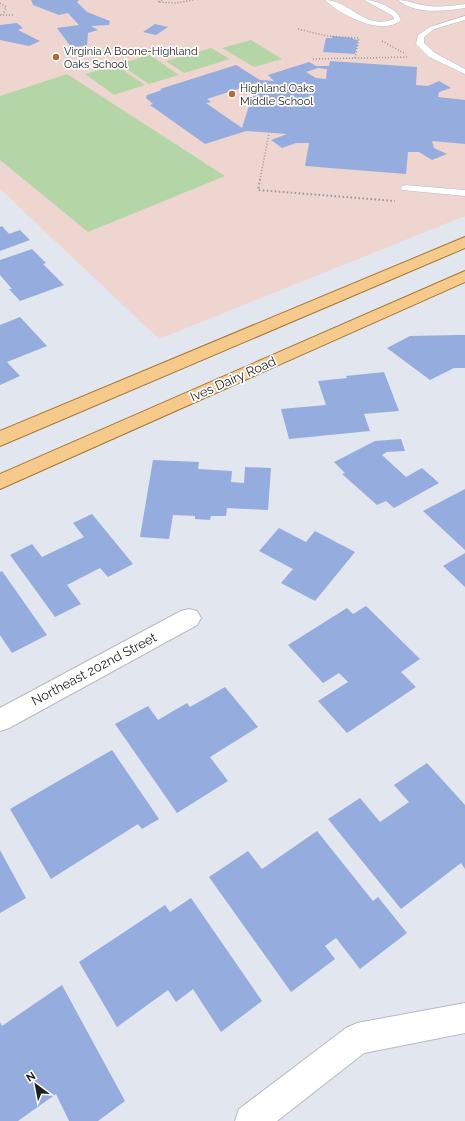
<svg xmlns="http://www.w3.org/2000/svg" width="465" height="1121" font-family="Raleway,sans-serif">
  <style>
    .education { fill: #efd5d0 }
    .green { fill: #b4d6a7 }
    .building { fill: #95acde; fill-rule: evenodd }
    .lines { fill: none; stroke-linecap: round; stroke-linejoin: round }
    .service-casing { stroke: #b6bac1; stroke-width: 1 }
    .minor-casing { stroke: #b6bac1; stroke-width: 2 }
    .primary-casing { stroke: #a57733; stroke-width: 2 }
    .path-far1 { stroke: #93969c; stroke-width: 1.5; stroke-dasharray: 1 2; stroke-linecap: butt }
    .path { stroke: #93969c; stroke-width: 2; stroke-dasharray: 1.5 2.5; stroke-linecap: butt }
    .service { fill: #fff; fill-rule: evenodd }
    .minor { fill: #fff; fill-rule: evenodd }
    .primary { fill: #f5ca8b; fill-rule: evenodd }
    .poi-dot { fill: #ae6d38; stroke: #fff; stroke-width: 1.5 }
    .labels { text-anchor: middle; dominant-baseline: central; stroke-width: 3.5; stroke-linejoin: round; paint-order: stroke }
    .far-poi-label { font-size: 11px; fill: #1d1e21; stroke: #fff; text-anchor: start }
    .street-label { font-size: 13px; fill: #1d1e21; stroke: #fff }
  </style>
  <rect width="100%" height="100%" fill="#e2e6ee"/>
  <path class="education" d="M0,0h465v216l-306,123 -159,-150z"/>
  <path class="green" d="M251,40l31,19 -28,8 -32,-19z
    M211,48l19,11 -46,14 -18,-12z
    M150,55l29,20 -30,9 -30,-20z
    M116,65l29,20 -31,10 -29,-21z
    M67,74l158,102 -137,56 -88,-72v-64z"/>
  <path class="building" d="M31,0h48l-2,2 10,10 23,9 -1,4 -18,1 7,4 -10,3 -1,13 -16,1 -14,-19 22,-3 -11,-12 -9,2 -26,-10z
    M17,23l6,5 -5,2 22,11 -11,5 -29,-6v-15z
    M155,24l13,3 -12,8 -13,-3z
    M332,36l21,2v1l5,1 -3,14 -32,-2 3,-14h6z
    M330,61l87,6 -1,18 12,1 11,-5 12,7 -12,4 -1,5 27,3v44l-33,-3 2,7 13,6 -15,6 -13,-8h-11l-2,22 -101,-8 4,-23h-13l-14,5 -11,-8 16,-6 -41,-3 -41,13 -55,-39 3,-1 -7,-6 1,-3 15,-5 -2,-1 76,-24 24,15 14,1 -6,-6 41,-13 7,4h13zM318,68l9,1 -1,10 -10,-1 -10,-6zM256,83l-14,45 -36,-25 5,-1 -4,-3z
    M2,226l7,8 11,-4 10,10 -30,11v-24z
    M32,249l14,14 -3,1 21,21 -44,16 -11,-12h3l-12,-14v-15z
    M20,317l27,29 -40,16 13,14 -20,9v-60z
    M459,335h6v33h-11l-24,12 -43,-32 23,-12z
    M384,372l15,39 -35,3 6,17 -81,8 -8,-30 45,-4 -8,-24 29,-3 -1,-2z
    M401,439l4,12 -18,1 -5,3 24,22 16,-9 17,15 -45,25 -8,-7 -9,4 -35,-31 3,-1 -11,-11 41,-21z
    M153,460l46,2 -1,7 34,2 -1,11 13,1 1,-16 26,1 -3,42 -41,-2 -1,8h-15l-1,4 -15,-1v-3l-22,-1 -4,24 -29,-2z
    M465,489v61l-42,-39z
    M92,514l41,50 -25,13 -8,-9 -33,17 14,19 -26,13 -45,-62 22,-11 10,13 42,-20 -11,-14z
    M279,528l27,14 9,-11 40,21 -40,49 -34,-18 12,-14 -34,-18z
    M465,553v34l-22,-21z
    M2,571l45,64 -35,18 -12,-18v-63z
    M366,606l54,53 -19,13 15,15 -69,46 -29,-32 30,-19 -9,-9 -16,10 -35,-38 59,-37 6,6z
    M225,687l33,40 -48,30 18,24 -51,32 -62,-89 33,-18 10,14 29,-17 3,4z
    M112,750l47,69 -17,10 -4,-5 -87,55 -41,-70z
    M427,763l38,42v64l-4,-6 -60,46 -73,-90 32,-21 20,24 29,-20 -15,-17z
    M317,831l56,70 5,-4 29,36 -47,36 -24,-31 -11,8 10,13 -44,33 -82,-115 39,-26 14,18z
    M0,850l26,48 -26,15z
    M191,898l71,103 -41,31 -28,-43 -17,13 -8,-12 -51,37 -38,-65 86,-57 5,7z
    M62,985l63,116 -27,20h-29l-13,-27 -38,27h-18v-99l2,4z"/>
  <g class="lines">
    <g class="service-casing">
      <path id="service" d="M325,0c25,0 40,31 69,19l-1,-3 -29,-16c12,0 33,8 37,20 -18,17 -61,-5 -76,-20z
        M398,0c9,0 16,4 25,5 14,3 28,1 42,-1v4c-20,3 -51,7 -67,-8z
        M465,16v4l-31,9 -10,8v6l11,10 30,16v5l-36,-17 -13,-13 2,-9 12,-8z
        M405,185l60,5v6l-63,-6 -1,-2 1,-2z"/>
    </g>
    <g class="minor-casing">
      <path id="minor" d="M189,609l8,2 4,7 -4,7 -188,103 -9,3v-23l181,-97z
        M465,1003v30l-101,20 -87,68h-42l4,-12 107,-81 11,-5z"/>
    </g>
    <g class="primary-casing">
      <path id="primary" d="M465,237v11l-465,198v-15z
        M465,271v11l-465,207v-15z"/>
    </g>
    <path class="path-far1" d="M162,0l-4,2 18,1 18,-3
      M0,3l6,4 -3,8
      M0,15h14
      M298,29l29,7 32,2
      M382,41l24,13
      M355,58l4,-20
      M313,59l95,-2
      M260,180l9,-47"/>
    <path class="path" d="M260,179l-2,11 137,11"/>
    <use href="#service" class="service"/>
    <use href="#minor" class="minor"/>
    <use href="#primary" class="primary"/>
  </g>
  <g class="poi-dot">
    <circle cx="56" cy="57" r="4"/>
    <circle cx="232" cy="94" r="4"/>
  </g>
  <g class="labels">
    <g class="far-poi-label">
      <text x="64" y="51">Virginia A Boone-Highland<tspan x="64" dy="13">Oaks School</tspan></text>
      <text x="240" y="88">Highland Oaks<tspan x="240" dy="13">Middle School</tspan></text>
    </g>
    <g class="street-label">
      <text transform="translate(233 379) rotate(-24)">Ives Dairy Road</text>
      <text transform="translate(94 669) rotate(-28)">Northeast 202nd Street</text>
    </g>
  </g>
  <g transform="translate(36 1085) rotate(328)" stroke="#ffffff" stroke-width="3" paint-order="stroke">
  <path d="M0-3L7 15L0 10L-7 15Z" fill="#1d1e21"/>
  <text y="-6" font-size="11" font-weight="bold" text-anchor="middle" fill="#1d1e21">N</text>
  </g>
</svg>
